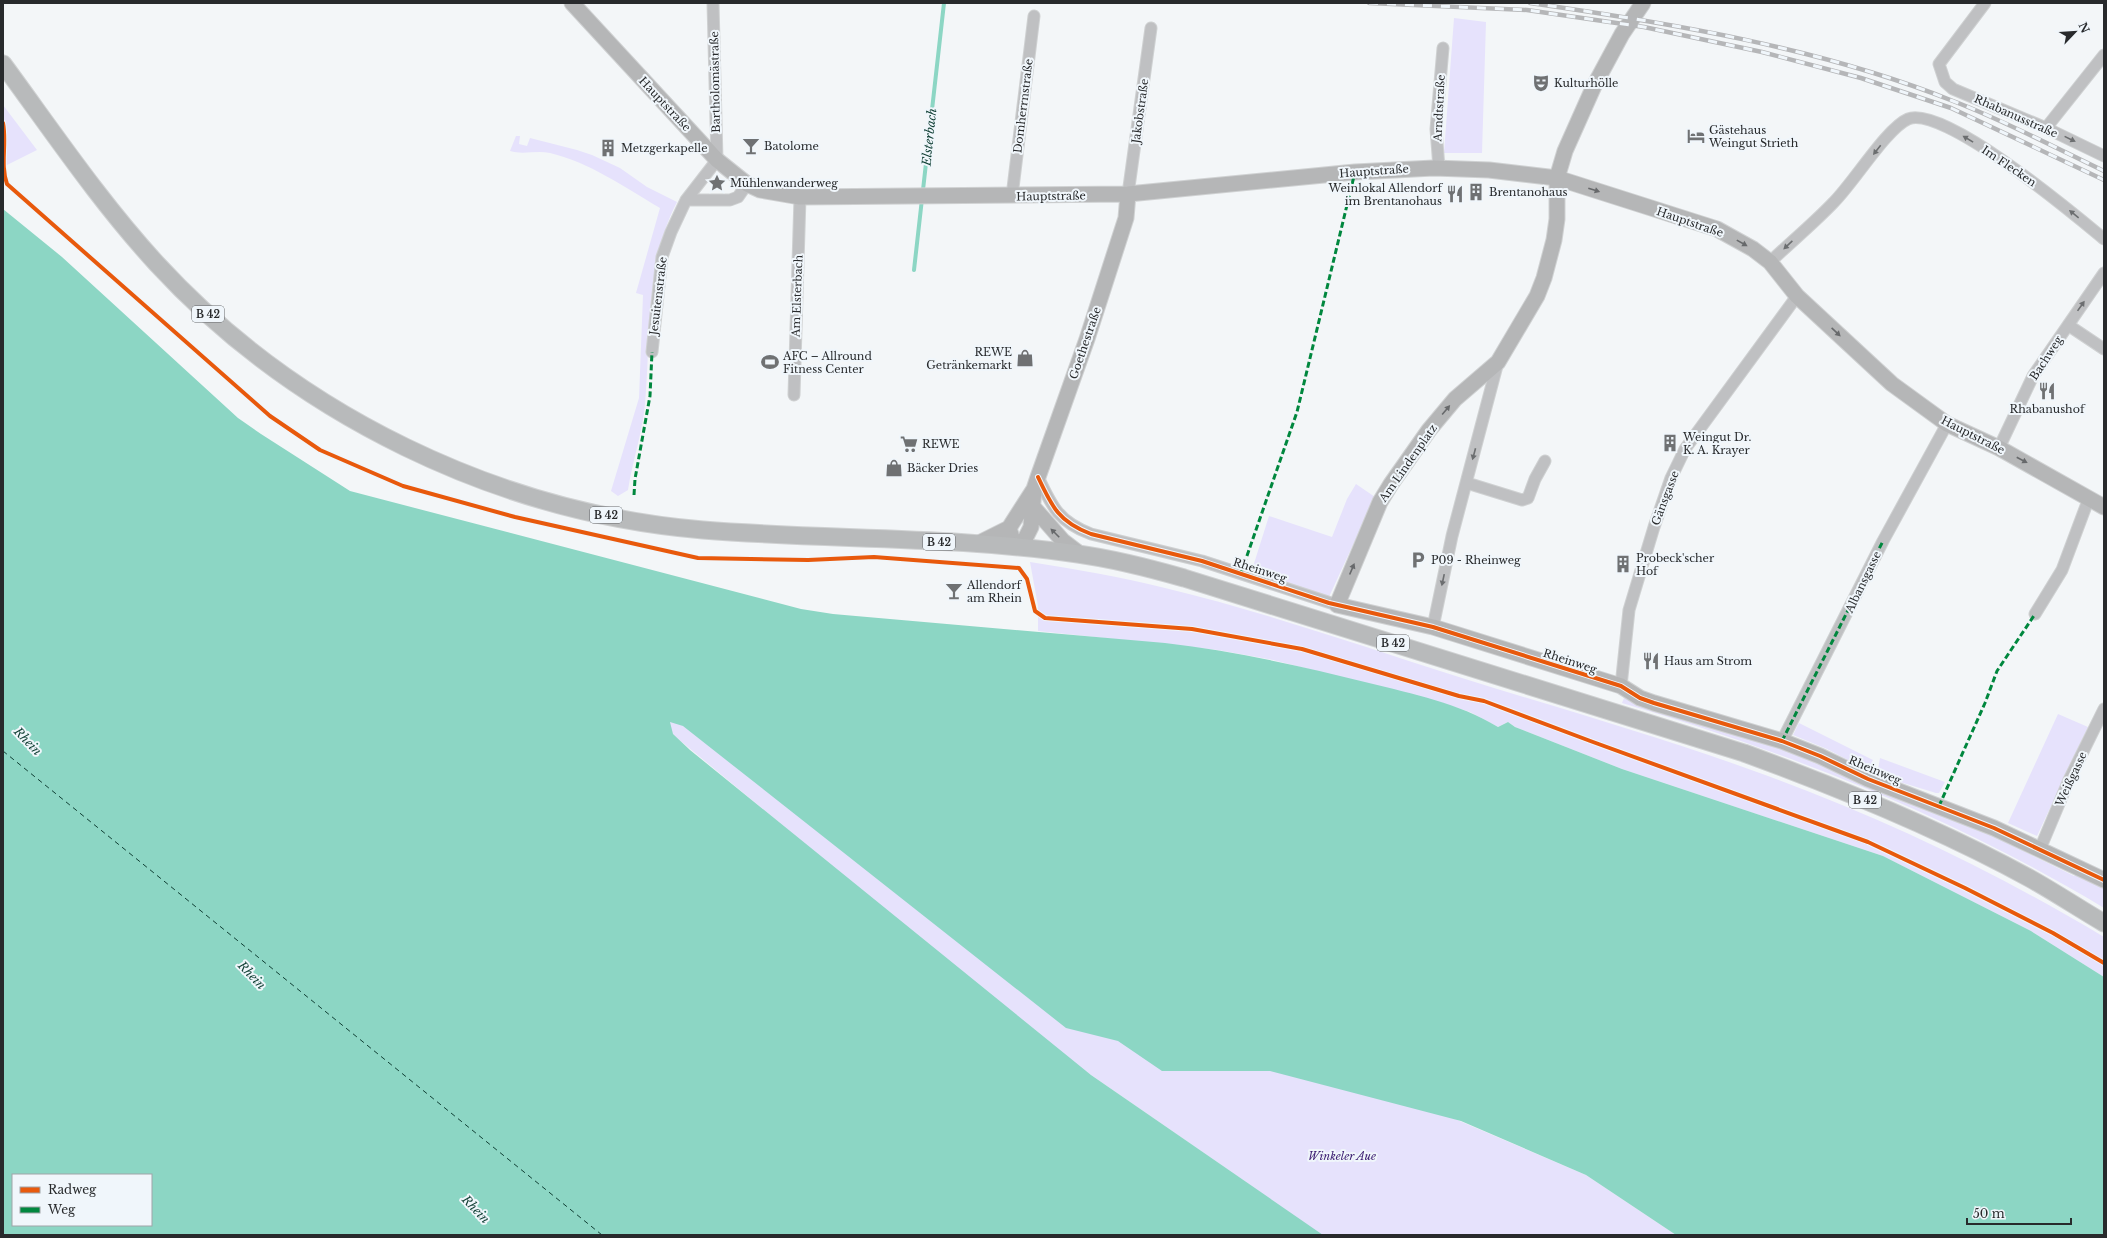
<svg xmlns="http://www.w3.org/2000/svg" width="2107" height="1238" font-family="'Libre Baskerville',serif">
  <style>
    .green { fill: #e6e2fc }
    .water { fill: #8cd6c4; fill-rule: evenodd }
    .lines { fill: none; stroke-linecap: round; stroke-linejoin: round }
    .stream { stroke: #8cd6c4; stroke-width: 4 }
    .ferry { stroke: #114035; stroke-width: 1; stroke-dasharray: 5 4; stroke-linecap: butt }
    .street-casing { stroke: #cfd1d2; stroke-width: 13 }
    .secondary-casing { stroke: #cfd1d2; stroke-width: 17 }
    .primary-casing { stroke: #cfd1d2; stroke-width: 19 }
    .street { stroke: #bfc0c2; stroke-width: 11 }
    .secondary { stroke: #b5b6b7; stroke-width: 15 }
    .primary { stroke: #b8babb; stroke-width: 17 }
    .rail-casing { stroke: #b5b6b8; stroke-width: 4.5 }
    .rail { stroke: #f0f6fb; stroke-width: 3; stroke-dasharray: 9; stroke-linecap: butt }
    .quiet { stroke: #00873e; stroke-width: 3; stroke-dasharray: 6 3; stroke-linecap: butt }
    .cycleway-casing { stroke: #f0f6fb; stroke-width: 6 }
    .cycleway { stroke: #e8590c; stroke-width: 4 }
    .oneway { fill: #6c6e70 }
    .oneway2 { fill: #67696b }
    .labels { text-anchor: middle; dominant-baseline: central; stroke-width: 4; stroke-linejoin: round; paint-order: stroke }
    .shield { fill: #f0f6fb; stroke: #64676a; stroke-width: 1 }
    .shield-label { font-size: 10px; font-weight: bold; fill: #282a2c }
    .street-label { font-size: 11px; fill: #282a2c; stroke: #f0f6fb }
    .poi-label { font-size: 11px; fill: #282a2c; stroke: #f0f6fb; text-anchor: start }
    .park-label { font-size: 11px; font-style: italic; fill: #3f2174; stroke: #f0f6fb }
    .water-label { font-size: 12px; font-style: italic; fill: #114035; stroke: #f0f6fb }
  </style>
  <rect width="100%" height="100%" fill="#f3f6f8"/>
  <path class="green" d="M1454,18l32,4 -4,131h-38z
    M3,105l34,45 -34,17z
    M516,136h4l-1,8 8,2 3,-8 47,12 15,5 28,13 27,19 30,15c-32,61 -26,135 -32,202 -2,26 -13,59 -17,86l-10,6 -7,-5 28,-93 4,-103 -7,-2 24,-85c-34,-20 -71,-46 -110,-55 -13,-3 -27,2 -40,-2z
    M1356,484l19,13 -47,102 -77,-26 18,-57 63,21 15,-38z
    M1030,562c45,7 91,15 135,26 100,24 199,59 297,90 102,32 206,61 306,98 118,43 229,97 336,161v40l-73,-46 -148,-75 -261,-87 -107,-42 -7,-5 -10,5 -28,-15 -28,-9 -169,-43 -55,-10 -180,-19v-25z
    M1624,698l48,17 111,31 212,91 79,39 6,-2 24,15v19c-151,-91 -313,-155 -482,-205z
    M661,709l21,16 773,394 131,56 90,60h-359l-74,-55 -152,-105 -63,-47 -374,-309z
    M2058,714l30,13 -51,109 -29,-13z
    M1799,723l74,37 -6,10 -40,-21 -34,-14z
    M1880,758l65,24 -6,11h-3l-59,-18z"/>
  <path class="water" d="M3,209l59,48 176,161 23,16 89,57 451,118 32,5 332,29c69,8 136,23 204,40 44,11 90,20 129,44l10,-5 7,5 107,42 261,87 148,75 73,46v258h-428l-90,-60 -125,-54 -191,-50h-108l-44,-30 -52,-13 -383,-302 -13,-4 3,12 17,16 401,325 232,160h-1320zM13,1175h138v50h-138z"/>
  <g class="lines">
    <path class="stream" d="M914,270l30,-267"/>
    <path class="ferry" d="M3,751l599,484"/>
    <g class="street-casing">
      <path id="street" d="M1985,3l-46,61 6,18 8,7 93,39 58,28
        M2046,128l58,-73
        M1439,168l-3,-39 7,-81
        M1128,194l23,-166
        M1012,196l22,-180
        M686,200h44l8,-3 9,-13
        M1770,262c21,-20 44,-39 64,-60 20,-20 53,-74 74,-83 35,-15 167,96 196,120
        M2068,325l36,24
        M652,352l10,-95 9,-25 15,-32 31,-40 -4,-157
        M794,395l6,-198
        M1999,448l34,-72 71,-103
        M1038,477c14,30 21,45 53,57l111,27 135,44
        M1467,483l55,17 6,-2 7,-19 10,-18
        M2035,614l27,-44 27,-72
        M1433,627l19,-91 46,-174
        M1621,686l8,-76 25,-83 17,-49 14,-29 112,-153
        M1782,741l101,-200 64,-117
        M2040,849l29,-69 35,-71"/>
    </g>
    <g class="secondary-casing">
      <path id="secondary" d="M572,3l145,157 30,24 13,6 40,7 328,-3 227,-22 79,-4 55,2 68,8 160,51 36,20 17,13 27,34 95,88 55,40 52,24 105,59
        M1643,3l-21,31 -28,52 -29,65 -8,27v41l-3,21 -10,38 -7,18 -39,66 -43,37 -26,31 -38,54 -11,18 -43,103 96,22 188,59 19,12 14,5 128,38 38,15 48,23 126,49 110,52
        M1034,508l29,33 17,13
        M1009,528l3,10 9,9 10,-20 3,-38 4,-12 49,-138 39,-121 2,-24
        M977,544l32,-16 25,-39"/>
    </g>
    <g class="primary-casing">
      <path id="primary" d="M3,64c50,68 97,138 154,200 139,151 342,249 546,266 125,10 251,6 375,24 36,5 71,14 106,24l560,175c98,36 196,76 287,126 25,14 49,30 73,44"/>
    </g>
    <use href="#street" class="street"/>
    <use href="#secondary" class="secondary"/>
    <use href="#primary" class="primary"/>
    <g class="rail-casing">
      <path id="rail" d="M1369,3l158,7 117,17 118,25 99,26 90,30 153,72
        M1530,3c140,20 291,45 423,98 52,20 101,46 151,70"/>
    </g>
    <use href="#rail" class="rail"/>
    <path class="quiet" d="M634,495l1,-16 15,-83 2,-44
      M1241,573l56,-161 58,-240
      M1782,741l101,-200
      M1939,806l46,-103 12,-32 38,-57"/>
    <g class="cycleway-casing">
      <path id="cycleway" d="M3,123c4,20 -3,42 4,61l263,232 50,34 83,36 112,31 183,41 110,2 66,-3 145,11 8,11 8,32 10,7 147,11 110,20 157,47 25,5 109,41 275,100 97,46 88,45 51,30
        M1038,477c14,30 21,45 53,57l111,27 127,42 104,24 188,59 19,12 14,5 128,38 38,15 48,23 126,49 110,52"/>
    </g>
    <use href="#cycleway" class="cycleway"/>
  </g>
  <defs><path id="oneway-solid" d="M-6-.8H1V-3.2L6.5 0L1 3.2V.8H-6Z"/></defs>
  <g class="oneway">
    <use href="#oneway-solid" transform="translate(1968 139) rotate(-149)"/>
    <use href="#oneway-solid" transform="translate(2070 139) rotate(26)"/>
    <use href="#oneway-solid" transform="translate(1877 150) rotate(128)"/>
    <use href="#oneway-solid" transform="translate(2074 214) rotate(-141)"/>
    <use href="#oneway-solid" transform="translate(1788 245) rotate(137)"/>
    <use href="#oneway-solid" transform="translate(2081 306) rotate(-55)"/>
    <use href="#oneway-solid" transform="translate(1474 454) rotate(105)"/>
    <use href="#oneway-solid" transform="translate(1443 580) rotate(102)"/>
  </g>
  <g class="oneway2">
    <use href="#oneway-solid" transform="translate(1594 190) rotate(18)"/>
    <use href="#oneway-solid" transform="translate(1742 243) rotate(29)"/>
    <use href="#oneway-solid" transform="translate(1836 332) rotate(43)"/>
    <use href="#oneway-solid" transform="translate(1446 410) rotate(-50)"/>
    <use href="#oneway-solid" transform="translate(2022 460) rotate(28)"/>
    <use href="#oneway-solid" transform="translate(1055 533) rotate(-135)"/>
    <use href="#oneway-solid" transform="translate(1352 569) rotate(-67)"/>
  </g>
  <defs>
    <g id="theatre-bare" transform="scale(1.38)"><path d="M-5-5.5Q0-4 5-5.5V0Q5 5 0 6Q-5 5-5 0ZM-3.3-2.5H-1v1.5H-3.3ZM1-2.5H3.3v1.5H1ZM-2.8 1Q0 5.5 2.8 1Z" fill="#6f7173" stroke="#f0f6fb" stroke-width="2.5" paint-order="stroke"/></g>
    <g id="hotel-bare" transform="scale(1.38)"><path d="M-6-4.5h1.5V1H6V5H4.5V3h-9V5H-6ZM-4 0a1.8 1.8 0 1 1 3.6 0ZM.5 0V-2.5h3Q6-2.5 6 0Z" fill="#6f7173" stroke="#f0f6fb" stroke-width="2.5" paint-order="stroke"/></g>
    <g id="bar-bare" transform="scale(1.38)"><path d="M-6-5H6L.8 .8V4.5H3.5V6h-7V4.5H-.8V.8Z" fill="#6f7173" stroke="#f0f6fb" stroke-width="2.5" paint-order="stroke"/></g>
    <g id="building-bare" transform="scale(1.38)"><path d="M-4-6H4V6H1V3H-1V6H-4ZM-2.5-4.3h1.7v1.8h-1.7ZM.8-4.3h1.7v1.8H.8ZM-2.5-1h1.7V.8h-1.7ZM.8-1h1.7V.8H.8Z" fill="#6f7173" stroke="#f0f6fb" stroke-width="2.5" paint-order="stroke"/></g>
    <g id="sight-bare" transform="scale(1.38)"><path d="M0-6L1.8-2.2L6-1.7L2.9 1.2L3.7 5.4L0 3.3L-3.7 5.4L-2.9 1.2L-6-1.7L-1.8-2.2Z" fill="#6f7173" stroke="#f0f6fb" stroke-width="2.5" paint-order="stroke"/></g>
    <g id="restaurant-bare" transform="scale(1.38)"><path d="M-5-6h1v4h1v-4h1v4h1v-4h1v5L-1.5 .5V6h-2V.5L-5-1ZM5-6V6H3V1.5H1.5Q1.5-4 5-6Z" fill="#6f7173" stroke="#f0f6fb" stroke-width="2.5" paint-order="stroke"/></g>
    <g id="shop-bare" transform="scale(1.38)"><path d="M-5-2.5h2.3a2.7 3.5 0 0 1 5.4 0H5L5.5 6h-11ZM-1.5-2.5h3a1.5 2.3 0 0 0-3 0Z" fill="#6f7173" stroke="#f0f6fb" stroke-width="2.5" paint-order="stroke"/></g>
    <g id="stadium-bare" transform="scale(1.38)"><path d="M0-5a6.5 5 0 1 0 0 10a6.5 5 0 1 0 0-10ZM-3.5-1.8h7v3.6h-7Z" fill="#6f7173" stroke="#f0f6fb" stroke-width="2.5" paint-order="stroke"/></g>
    <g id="supermarket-bare" transform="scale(1.38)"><path d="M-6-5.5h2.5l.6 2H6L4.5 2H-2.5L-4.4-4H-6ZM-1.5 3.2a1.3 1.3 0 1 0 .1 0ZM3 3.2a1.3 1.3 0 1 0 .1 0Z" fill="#6f7173" stroke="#f0f6fb" stroke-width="2.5" paint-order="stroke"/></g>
    <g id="parking-bare" transform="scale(1.38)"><path d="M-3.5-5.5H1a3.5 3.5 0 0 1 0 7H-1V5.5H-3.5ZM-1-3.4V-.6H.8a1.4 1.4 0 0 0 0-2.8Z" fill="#6f7173" stroke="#f0f6fb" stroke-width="2.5" paint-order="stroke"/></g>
  </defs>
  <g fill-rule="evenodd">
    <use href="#theatre-bare" x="1541" y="83"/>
    <use href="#hotel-bare" x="1696" y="136"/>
    <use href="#bar-bare" x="751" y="146"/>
    <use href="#building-bare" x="608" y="148"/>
    <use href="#sight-bare" x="717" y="183"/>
    <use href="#building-bare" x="1476" y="192"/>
    <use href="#restaurant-bare" x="1455" y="194"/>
    <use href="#shop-bare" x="1025" y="358"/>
    <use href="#stadium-bare" x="770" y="362"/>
    <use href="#restaurant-bare" x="2047" y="391"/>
    <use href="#building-bare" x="1670" y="443"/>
    <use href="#supermarket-bare" x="909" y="444"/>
    <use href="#shop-bare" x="894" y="468"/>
    <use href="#parking-bare" x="1418" y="560"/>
    <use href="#building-bare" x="1623" y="564"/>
    <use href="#bar-bare" x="954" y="591"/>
    <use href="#restaurant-bare" x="1651" y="661"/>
  </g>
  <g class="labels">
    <g class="shield">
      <rect x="192" y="306" width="32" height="16" rx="3"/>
      <rect x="590" y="507" width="32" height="16" rx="3"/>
      <rect x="923" y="534" width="32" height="16" rx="3"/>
      <rect x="1377" y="635" width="32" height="16" rx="3"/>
      <rect x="1849" y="792" width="32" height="16" rx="3"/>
    </g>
    <g class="shield-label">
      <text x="208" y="314">B 42</text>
      <text x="606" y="515">B 42</text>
      <text x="939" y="542">B 42</text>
      <text x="1393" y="643">B 42</text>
      <text x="1865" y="800">B 42</text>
    </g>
    <g class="street-label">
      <text transform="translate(715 82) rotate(-91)">Bartholomästraße</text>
      <text transform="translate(665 104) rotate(47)">Hauptstraße</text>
      <text transform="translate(1023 106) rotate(-83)">Domherrnstraße</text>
      <text transform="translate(1439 108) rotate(-87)">Arndtstraße</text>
      <text transform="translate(1140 111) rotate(-82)">Jakobstraße</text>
      <text transform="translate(2016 116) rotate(24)">Rhabanusstraße</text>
      <text transform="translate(2009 166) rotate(34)">Im Flecken</text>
      <text transform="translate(1374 171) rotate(-4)">Hauptstraße</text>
      <text transform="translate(1051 196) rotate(-1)">Hauptstraße</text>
      <text transform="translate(1690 222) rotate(19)">Hauptstraße</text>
      <text transform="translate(658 296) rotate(-83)">Jesuitenstraße</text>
      <text transform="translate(797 296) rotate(-88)">Am Elsterbach</text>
      <text transform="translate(1085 343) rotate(-71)">Goethestraße</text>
      <text transform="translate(2046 358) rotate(-57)">Bachweg</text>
      <text transform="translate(1973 435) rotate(27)">Hauptstraße</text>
      <text transform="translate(1408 463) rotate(-55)">Am Lindenplatz</text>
      <text transform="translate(1665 498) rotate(-69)">Gänsgasse</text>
      <text transform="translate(1260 570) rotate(18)">Rheinweg</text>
      <text transform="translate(1863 582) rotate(-64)">Albansgasse</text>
      <text transform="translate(1570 661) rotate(18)">Rheinweg</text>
      <text transform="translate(1875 770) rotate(23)">Rheinweg</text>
      <text transform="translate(2071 779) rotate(-65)">Weißgasse</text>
    </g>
    <g class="poi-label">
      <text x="1554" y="83">Kulturhölle</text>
      <text x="1709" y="130">Gästehaus<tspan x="1709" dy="13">Weingut Strieth</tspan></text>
      <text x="764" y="146">Batolome</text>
      <text x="621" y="148">Metzgerkapelle</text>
      <text x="730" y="183">Mühlenwanderweg</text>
      <text x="1442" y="188" text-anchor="end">Weinlokal Allendorf<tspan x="1442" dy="13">im Brentanohaus</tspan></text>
      <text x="1489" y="192">Brentanohaus</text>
      <text x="1012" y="352" text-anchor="end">REWE<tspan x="1012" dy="13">Getränkemarkt</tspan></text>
      <text x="783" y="356">AFC – Allround<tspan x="783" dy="13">Fitness Center</tspan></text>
      <text x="2047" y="409" text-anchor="middle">Rhabanushof</text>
      <text x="1683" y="437">Weingut Dr.<tspan x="1683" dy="13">K. A. Krayer</tspan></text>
      <text x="922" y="444">REWE</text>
      <text x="907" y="468">Bäcker Dries</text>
      <text x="1636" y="558">Probeck'scher<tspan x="1636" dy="13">Hof</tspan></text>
      <text x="1431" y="560">P09 - Rheinweg</text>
      <text x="967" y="585">Allendorf<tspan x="967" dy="13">am Rhein</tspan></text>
      <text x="1664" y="661">Haus am Strom</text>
    </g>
    <g class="park-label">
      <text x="1342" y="1156">Winkeler Aue</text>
    </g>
    <g class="water-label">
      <text transform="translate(929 137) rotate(-84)">Elsterbach</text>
      <text transform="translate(28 741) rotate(46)">Rhein</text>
      <text transform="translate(252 975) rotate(46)">Rhein</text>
      <text transform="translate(476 1209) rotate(46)">Rhein</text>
    </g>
  </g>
  <rect width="2107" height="1238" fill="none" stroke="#282a2c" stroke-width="8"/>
  <rect x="12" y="1174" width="140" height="52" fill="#f0f6fb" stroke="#a0a4a8"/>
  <rect x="20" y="1187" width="20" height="6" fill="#e8590c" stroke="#a0a4a8"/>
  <text x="48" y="1194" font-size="12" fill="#282a2c">Radweg</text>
  <rect x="20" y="1207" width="20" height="6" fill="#00873e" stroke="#a0a4a8"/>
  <text x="48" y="1214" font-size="12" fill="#282a2c">Weg</text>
  <g transform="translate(2075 32) rotate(65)" stroke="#f0f6fb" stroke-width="3" paint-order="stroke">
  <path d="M0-3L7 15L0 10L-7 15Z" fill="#282a2c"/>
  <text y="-6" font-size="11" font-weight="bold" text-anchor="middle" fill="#282a2c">N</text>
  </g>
  <path d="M1967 1218v6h104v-6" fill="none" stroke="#282a2c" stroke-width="2"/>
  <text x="1973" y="1218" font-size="12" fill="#282a2c" stroke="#f0f6fb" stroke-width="3" paint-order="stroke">50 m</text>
</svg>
